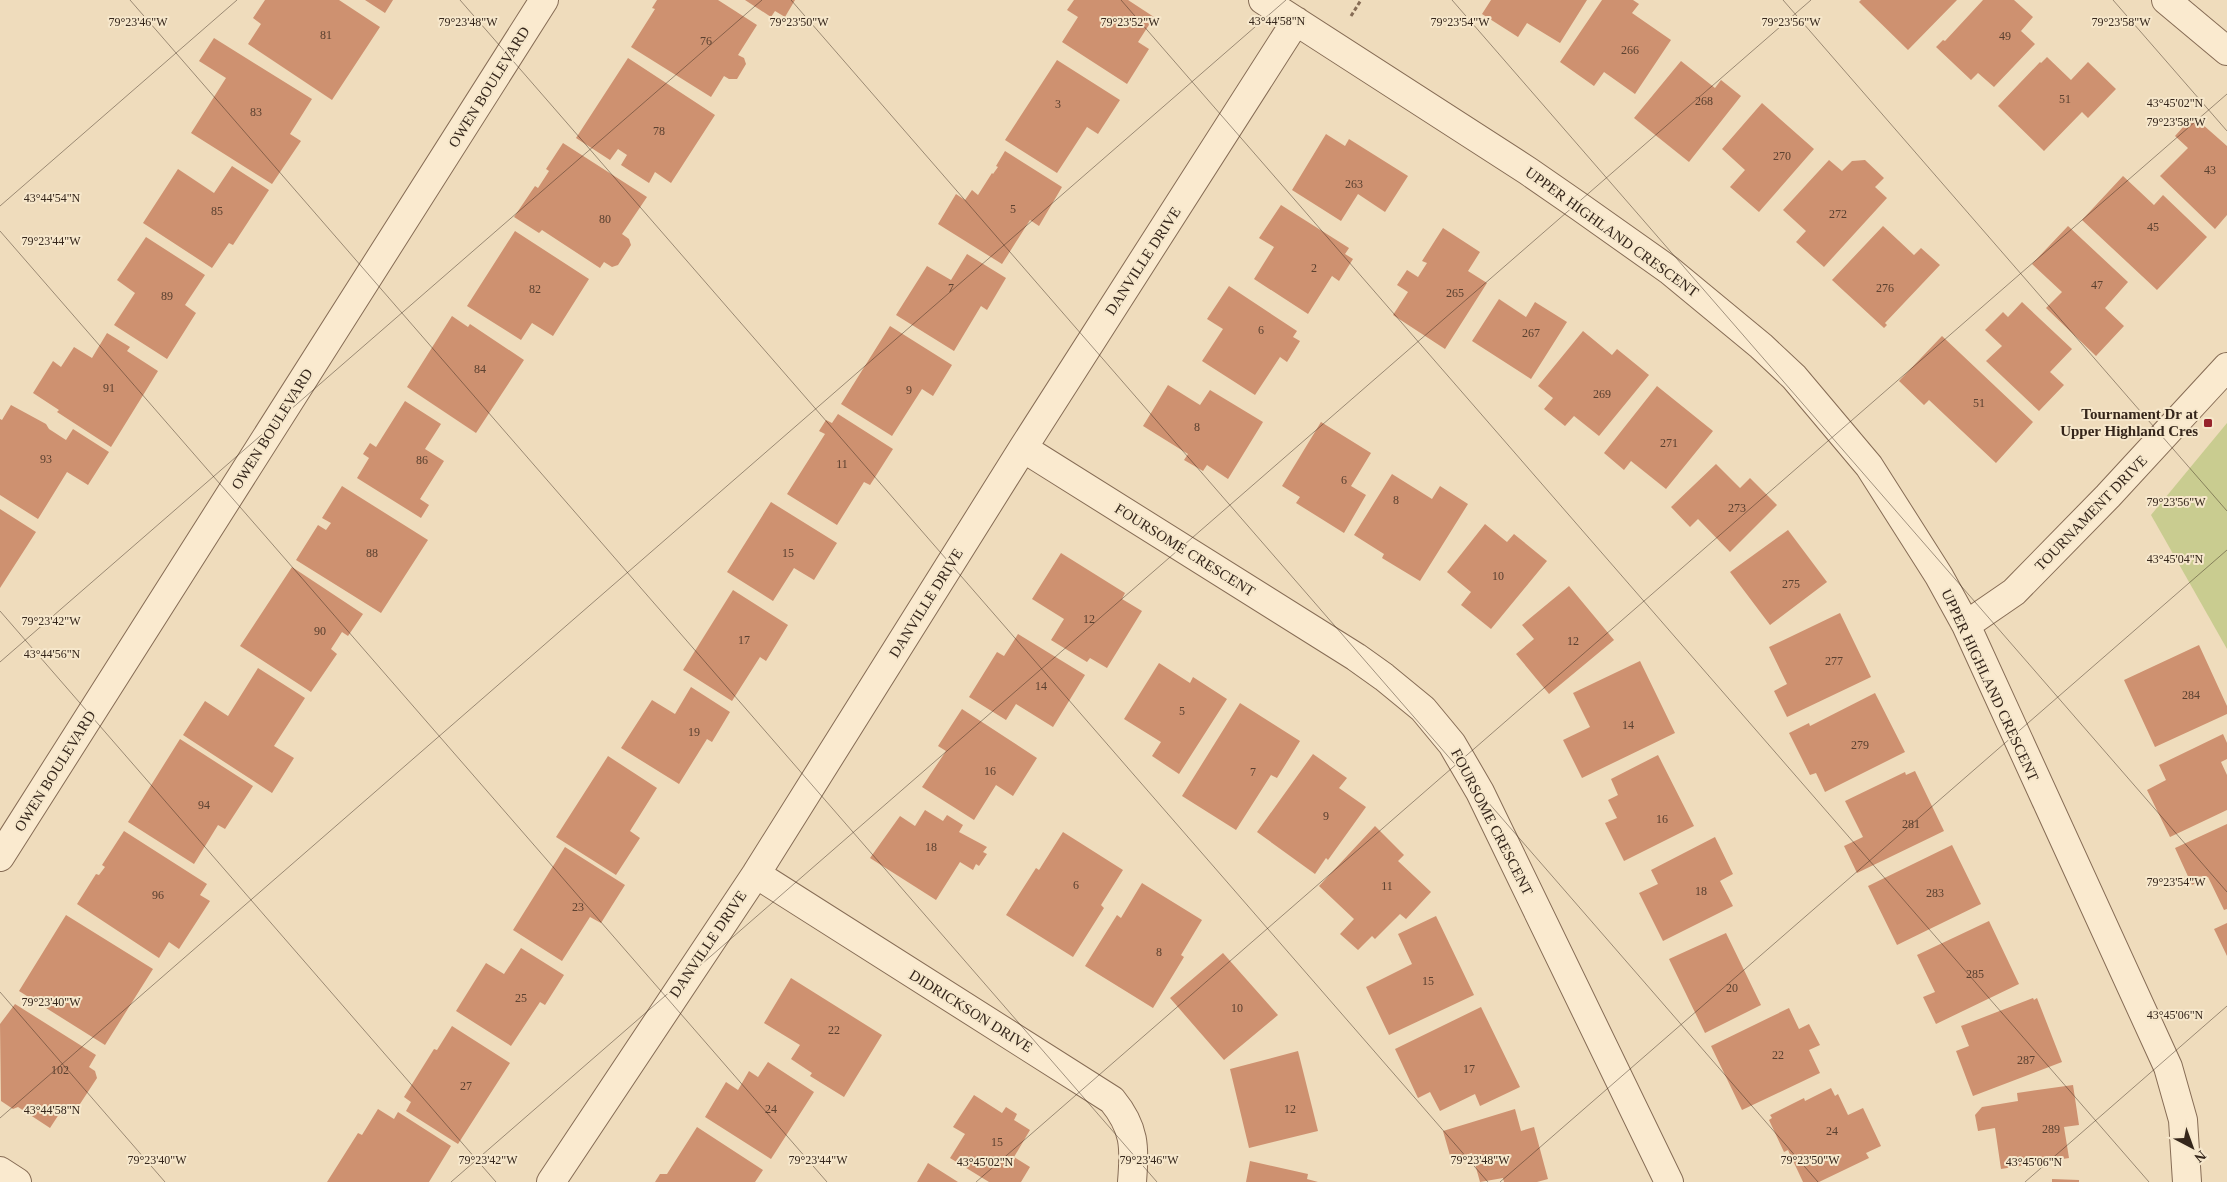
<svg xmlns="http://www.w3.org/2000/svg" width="2227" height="1182" font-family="'Times New Roman',serif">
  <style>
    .green { fill: #c9cc90 }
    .building { fill: #ce9170 }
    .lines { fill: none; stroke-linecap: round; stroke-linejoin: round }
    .minor-casing { stroke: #866c55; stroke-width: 30 }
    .path { stroke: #866c55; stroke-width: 3; stroke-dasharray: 4 2.5; stroke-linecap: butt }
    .minor { stroke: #faeacf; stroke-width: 28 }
    .ticks { fill: none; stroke: #35261b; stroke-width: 1; stroke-opacity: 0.45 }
    .poi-dot { fill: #97242c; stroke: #f6e7cb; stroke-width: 2 }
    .labels { text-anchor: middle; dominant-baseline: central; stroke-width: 4; stroke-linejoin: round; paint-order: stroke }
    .number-label { font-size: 12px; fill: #5b4130 }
    .street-label { font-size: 15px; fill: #35261b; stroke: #f6e7cb }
    .poi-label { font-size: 15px; font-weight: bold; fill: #35261b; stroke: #f6e7cb; text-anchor: end }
    .ticks-label { font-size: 12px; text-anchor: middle; fill: #35261b; stroke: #f6e7cb; stroke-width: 4; stroke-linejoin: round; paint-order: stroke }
  </style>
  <rect width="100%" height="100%" fill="#efdcbc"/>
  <path class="green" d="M2227,423v226l-76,-134z"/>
  <path class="building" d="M265,0h74l41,27 -48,73 -84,-56 13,-20 -8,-6z
    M365,0h28l-8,13z
    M657,0h61l39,25 -19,30 6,3 2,6 -9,15h-8l-5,-3 -13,21 -80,-50 24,-38 -3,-1z
    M745,0h50l-10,17 -10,-6 -4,6z
    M1074,0h54l26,17 -16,25 11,7 -22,35 -65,-42 16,-25 -11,-7z
    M1491,0h96l-27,43 -33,-20 -9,14 -36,-23z
    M1602,0h31l6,4 -7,9 39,27 -36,54 -31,-22 -10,14 -34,-24z
    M1861,0h96l-49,50 -49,-48z
    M1983,0h31l19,17 -12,14 14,13 -41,43 -16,-14 -7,7 -35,-33 7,-7 2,1z
    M214,38l98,61 -22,35 11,7 -29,43 -81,-51 35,-55 -27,-17z
    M2047,57l24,23 17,-18 28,27 -28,29 -6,-6 -38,39 -46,-45 42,-44 1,1z
    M628,58l87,57 -44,68 -16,-11 -6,11 -28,-18 6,-10 -9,-6 -8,11 -34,-22z
    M1057,60l63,40 -22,34 -11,-7 -30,46 -52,-33z
    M1681,61l34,27 6,-8 20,16 -52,66 -55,-44z
    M1762,103l52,46 -55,63 -29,-25 15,-17 -23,-21z
    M2193,116l34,30v69l-12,14 -55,-53 28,-28 -13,-12z
    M1326,134l19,12 4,-7 59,37 -23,36 -27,-18 -17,27 -49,-31z
    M563,143l84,54 -25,37 7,5 2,6 -13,20 -6,2 -8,-5 -4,6 -58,-38 -3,3 -25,-16 21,-31 3,2 11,-17 -3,-2z
    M1005,151l57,36 -23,39 -9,-6 -28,44 -64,-40 18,-30 9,6 7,-10 6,5 14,-22 1,1 5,-7 -2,-1z
    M1829,160l13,11 10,-10 13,-1 19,18 -9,9 12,11 -63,69 -28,-25 10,-11 -23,-21z
    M232,166l37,24 -36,55 -4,-2 -17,25 -69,-45 35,-54 36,24z
    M2123,176l31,29 9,-10 44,42 -50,53 -75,-70z
    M1281,205l68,43 -4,6 8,5 -14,22 -7,-5 -24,38 -54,-35 20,-32 -15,-9z
    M1883,226l31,29 7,-7 19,17 -55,58 2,2 -3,3 -52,-48z
    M2068,226l60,56 -23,26 19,18 -28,30 -50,-48 16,-16 -30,-28z
    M1443,228l37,24 -12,19 19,12 -42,66 -52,-34 15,-23 -11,-7 10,-15 11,7 9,-14 -5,-2z
    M515,231l74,48 -36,57 -21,-13 -11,17 -54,-34z
    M146,237l59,38 -20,30 11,8 -29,46 -53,-34 21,-32 -18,-13z
    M967,254l39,24 -19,32 -6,-4 -27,45 -58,-36 31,-49 24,14z
    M1229,286l68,45 -4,6 7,4 -13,21 -7,-5 -25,38 -53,-34 21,-32 -16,-10z
    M1499,299l27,18 9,-15 32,20 -36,57 -59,-38z
    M2022,302l50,47 -22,23 14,13 -25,26 -53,-50 16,-15 -17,-16 18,-18 5,5z
    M452,316l16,11 2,-3 54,36 -48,73 -69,-46z
    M890,326l62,39 -19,31 -11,-7 -30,47 -51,-32z
    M1583,331l29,24 5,-6 32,26 -50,61 -25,-20 -9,10 -21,-17 9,-11 -15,-12z
    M107,333l23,14 -3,4 31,20 -47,76 -54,-35 2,-2 -26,-17 20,-32 8,6 13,-20 18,11z
    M1942,336l91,86 -37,41 -67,-63 -5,5 -25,-24z
    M1168,385l32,20 10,-15 53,32 -35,57 -21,-14 -4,6 -19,-11 4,-6 -45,-28z
    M1657,386l56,45 -47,58 -35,-28 -7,9 -20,-17z
    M405,401l36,23 -16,25 19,12 -24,38 9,6 -8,13 -64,-40 12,-20 -6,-4 7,-11 6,4z
    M11,405l35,19 3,5 17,11 7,-11 36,23 -21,33 -21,-13 -29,47 -38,-24v-76l2,1z
    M838,414l55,35 -23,36 -6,-3 -27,43 -50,-31 38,-60 -6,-3 7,-11 6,3z
    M1321,422l50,31 -20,33 15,9 -22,38 -48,-30 4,-6 -18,-11z
    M1716,464l24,24 10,-10 27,27 -47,47 -32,-33 -8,8 -19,-20z
    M1392,474l40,25 8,-13 28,18 -48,77 -38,-23 2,-4 -30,-19z
    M342,486l86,54 -47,73 -85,-53 22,-35 8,5 5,-7 -9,-5z
    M771,502l66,41 -23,37 -20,-12 -21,33 -46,-29z
    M0,509l36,23 -36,56z
    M1485,524l22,18 7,-8 33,27 -56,68 -30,-24 10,-13 -24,-20z
    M1788,530l39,52 -57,43 -40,-53z
    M1061,553l64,40 -3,6 20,12 -35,57 -17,-10 -3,4 -36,-22 13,-21 -32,-20z
    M292,567l71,47 -15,22 -6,-4 -11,17 6,5 -26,38 -71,-46z
    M1569,586l45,54 -65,54 -33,-40 18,-15 -12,-14z
    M733,590l55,35 -22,36 -6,-4 -28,44 -49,-31z
    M1840,613l31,64 -84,40 -13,-26 13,-7 -18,-37z
    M1018,634l67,41 -32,52 -37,-23 -10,16 -37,-23 28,-45 7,4z
    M2199,645l28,61v8l-72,33 -31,-67z
    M1640,661l35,72 -93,45 -19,-38 27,-13 -17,-34z
    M1159,663l31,20 3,-6 34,22 -48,75 -27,-18 9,-14 -37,-23z
    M258,668l47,30 -31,48 20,12 -22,35 -89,-58 22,-34 23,15z
    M691,687l39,25 -18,30 -5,-3 -28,45 -58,-36 31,-48 23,14z
    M1875,693l30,59 -80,40 -9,-19 -6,2 -21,-42 20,-10 1,3z
    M1240,703l60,38 -23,37 -6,-3 -35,55 -54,-34z
    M962,709l75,49 -24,38 -17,-11 -22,35 -52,-33 24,-36 -8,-5z
    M2223,734l4,9v16l-6,3 6,13v35l-57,27 -23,-47 19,-10 -7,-15z
    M180,739l73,47 -28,43 -7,-4 -24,39 -66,-42z
    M1313,754l34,24 -8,10 27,19 -38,53 -2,-2 -11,16 -58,-42z
    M1658,755l36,71 -70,35 -19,-38 12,-5 -9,-18 10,-5 -7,-16z
    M608,756l49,32 -27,43 10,7 -24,37 -60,-38z
    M1915,771l29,60 -87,42 -13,-27 19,-9 -18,-36 60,-29 1,3z
    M925,810l18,11 4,-6 16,10 -4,7 28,15 -4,5 4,2 -8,12 -3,-2 -3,6 -13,-8 -24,38 -66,-42 30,-42 15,10z
    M2227,824v85l-3,1 -16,-33 -16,8 -17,-37z
    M1375,826l29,29 -6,6 33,31 -25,27 -6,-5 -25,25 -3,-3 -14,14 -18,-16 14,-15 -35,-33z
    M124,831l83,53 -7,11 10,6 -31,48 -10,-7 -10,16 -82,-54 19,-30 3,1 6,-8 -3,-2z
    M1063,832l60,38 -22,35 3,3 -31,49 -67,-42 30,-47 3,2z
    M1715,837l18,37 -13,7 13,25 -70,35 -24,-48 19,-9 -7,-14z
    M1952,845l29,59 -84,41 -29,-59z
    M565,847l60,38 -24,38 -11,-6 -28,44 -49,-31z
    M1142,883l60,37 -21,35 3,2 -31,51 -68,-42 32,-51 4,3z
    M66,915l87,54 -48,76 -86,-54z
    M1436,916l38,79 -85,40 -23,-48 46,-23 -14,-30z
    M1989,921l30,63 -83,40 -13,-27 12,-5 -18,-37z
    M2227,923v33l-13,-27z
    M1726,933l35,72 -56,28 -36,-74z
    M521,948l43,27 -19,30 -5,-3 -29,44 -55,-35 30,-48 18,11z
    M1223,953l55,62 -54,45 -54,-62z
    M791,978l91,57 -38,62 -34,-21 2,-3 -21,-14 9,-14 -36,-22z
    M2033,998l1,2 3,-2 25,64 -89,34 -17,-45 13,-5 -8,-20z
    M15,1004l81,51 -7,12 6,4 2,7 -19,29 -7,2 -6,-4 -15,23 -32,-21 -5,2 -12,-8 -1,-77z
    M1481,1007l39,80 -40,19 -5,-12 -35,17 -10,-19 -12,6 -23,-49z
    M1789,1008l10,21 10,-5 11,21 -11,5 11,23 -78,37 -31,-64z
    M452,1026l58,37 -52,81 -52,-33 5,-9 -7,-5 30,-48 3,1z
    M1298,1051l20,80 -69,17 -19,-79z
    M768,1062l46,30 -43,67 -66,-42 21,-35 12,8 11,-19 9,6z
    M2073,1085l6,40 -15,2 5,31 -68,11 -6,-41 -17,3 -3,-16 7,-8 36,-6 -1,-8z
    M1831,1088l4,8 3,-2 10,21 15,-7 18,38 -15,7 3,5 -50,24h-16l-15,-32 -4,2 -15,-32 3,-2 -2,-3 34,-17 1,3z
    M974,1095l28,18 4,-6 11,7 -3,6 16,10 -16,27 16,10 -9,15h-32l-39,-24 15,-24 -12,-7z
    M378,1109l16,10 4,-7 53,34 -22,36h-102l31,-49 4,2z
    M1515,1109l6,22 13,-4 14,52 -11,3h-33l-1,-4 -23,4 -8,-29 -21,6 -8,-28z
    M697,1127l66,43 -8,12h-100l5,-8h7z
    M1250,1161l58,13 -1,5 11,3h-72z
    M928,1163l30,19h-41z
    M2052,1179l27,1v2h-27z"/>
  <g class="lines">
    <g class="minor-casing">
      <path id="minor" d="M1263,0l265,171 52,36 89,63 92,76 33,31 75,89 70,110 27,49 202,442 15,53 4,62
        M2166,0l61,51
        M1023,448l333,209 28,20 39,32 29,35 28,48 189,390
        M1966,625l48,-33 94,-96 119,-129
        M0,857l544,-857
        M756,874l356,226c23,28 23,47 20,82
        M0,1171l17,11
        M551,1182l205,-308 267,-426 273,-427"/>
    </g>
    <path class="path" d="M1351,16l10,-16"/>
    <use href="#minor" class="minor"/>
  </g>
  <path class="ticks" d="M130,0l1027,1182M460,0l1028,1182M791,0l1027,1182M1121,0l1028,1182M1452,0l775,892M1783,0l444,511M2113,0l114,131M0,206l237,-206M0,231l827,951M0,611l496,571M0,662l762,-662M0,992l165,190M0,1118l1286,-1118M451,1182l1360,-1182M976,1182l1251,-1088M1500,1182l727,-632M2025,1182l202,-176"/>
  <rect class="poi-dot" x="2203" y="418" width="10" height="10" rx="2.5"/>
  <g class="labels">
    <g class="number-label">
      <text x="326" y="35">81</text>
      <text x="2005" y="36">49</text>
      <text x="706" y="41">76</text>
      <text x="1630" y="50">266</text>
      <text x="2065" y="99">51</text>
      <text x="1704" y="101">268</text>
      <text x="1058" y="104">3</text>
      <text x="256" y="112">83</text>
      <text x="659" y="131">78</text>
      <text x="1782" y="156">270</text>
      <text x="2210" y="170">43</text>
      <text x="1354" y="184">263</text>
      <text x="1013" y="209">5</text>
      <text x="217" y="211">85</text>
      <text x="1838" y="214">272</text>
      <text x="605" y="219">80</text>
      <text x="2153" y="227">45</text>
      <text x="1314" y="268">2</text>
      <text x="2097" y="285">47</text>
      <text x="951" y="288">7</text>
      <text x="1885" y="288">276</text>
      <text x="535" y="289">82</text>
      <text x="1455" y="293">265</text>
      <text x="167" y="296">89</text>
      <text x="1261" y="330">6</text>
      <text x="1531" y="333">267</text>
      <text x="480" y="369">84</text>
      <text x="109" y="388">91</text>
      <text x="909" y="390">9</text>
      <text x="1602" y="394">269</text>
      <text x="1979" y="403">51</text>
      <text x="1197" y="427">8</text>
      <text x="1669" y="443">271</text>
      <text x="46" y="459">93</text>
      <text x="422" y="460">86</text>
      <text x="842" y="464">11</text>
      <text x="1344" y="480">6</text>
      <text x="1396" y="500">8</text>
      <text x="1737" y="508">273</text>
      <text x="372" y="553">88</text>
      <text x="788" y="553">15</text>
      <text x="1498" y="576">10</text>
      <text x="1791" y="584">275</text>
      <text x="1089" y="619">12</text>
      <text x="320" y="631">90</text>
      <text x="744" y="640">17</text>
      <text x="1573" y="641">12</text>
      <text x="1834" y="661">277</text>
      <text x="1041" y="686">14</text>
      <text x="2191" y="695">284</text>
      <text x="1182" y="711">5</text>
      <text x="1628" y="725">14</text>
      <text x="694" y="732">19</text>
      <text x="1860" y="745">279</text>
      <text x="990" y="771">16</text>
      <text x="1253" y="772">7</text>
      <text x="204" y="805">94</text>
      <text x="1326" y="816">9</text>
      <text x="1662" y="819">16</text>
      <text x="1911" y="824">281</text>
      <text x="931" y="847">18</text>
      <text x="1076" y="885">6</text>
      <text x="1387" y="886">11</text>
      <text x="1701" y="891">18</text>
      <text x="1935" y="893">283</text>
      <text x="158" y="895">96</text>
      <text x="578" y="907">23</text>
      <text x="1159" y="952">8</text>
      <text x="1975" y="974">285</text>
      <text x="1428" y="981">15</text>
      <text x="1732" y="988">20</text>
      <text x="521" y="998">25</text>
      <text x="1237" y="1008">10</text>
      <text x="834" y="1030">22</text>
      <text x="1778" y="1055">22</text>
      <text x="2026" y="1060">287</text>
      <text x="1469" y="1069">17</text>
      <text x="60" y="1070">102</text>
      <text x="466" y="1086">27</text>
      <text x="771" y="1109">24</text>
      <text x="1290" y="1109">12</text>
      <text x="2051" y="1129">289</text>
      <text x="1832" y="1131">24</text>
      <text x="997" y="1142">15</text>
    </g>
    <g class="street-label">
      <text transform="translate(489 87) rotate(-58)">OWEN BOULEVARD</text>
      <text transform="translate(1612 232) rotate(36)">UPPER HIGHLAND CRESCENT</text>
      <text transform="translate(1143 261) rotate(-57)">DANVILLE DRIVE</text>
      <text transform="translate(272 429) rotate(-58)">OWEN BOULEVARD</text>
      <text transform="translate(2091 513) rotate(-46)">TOURNAMENT DRIVE</text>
      <text transform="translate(1185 550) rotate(32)">FOURSOME CRESCENT</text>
      <text transform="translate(926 603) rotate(-58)">DANVILLE DRIVE</text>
      <text transform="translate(1990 685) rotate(65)">UPPER HIGHLAND CRESCENT</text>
      <text transform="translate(55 771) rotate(-58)">OWEN BOULEVARD</text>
      <text transform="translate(1492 822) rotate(63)">FOURSOME CRESCENT</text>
      <text transform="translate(708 944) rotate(-56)">DANVILLE DRIVE</text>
      <text transform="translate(971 1011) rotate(32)">DIDRICKSON DRIVE</text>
    </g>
    <g class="poi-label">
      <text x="2198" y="414">Tournament Dr at<tspan x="2198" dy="17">Upper Highland Cres</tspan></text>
    </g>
  </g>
  <g class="ticks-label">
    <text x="1277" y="25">43°44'58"N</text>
    <text x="138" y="26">79°23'46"W</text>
    <text x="468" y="26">79°23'48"W</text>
    <text x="799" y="26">79°23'50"W</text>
    <text x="1130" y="26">79°23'52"W</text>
    <text x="1460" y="26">79°23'54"W</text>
    <text x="1791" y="26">79°23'56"W</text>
    <text x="2121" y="26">79°23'58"W</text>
    <text x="2175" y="107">43°45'02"N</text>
    <text x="2176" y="126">79°23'58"W</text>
    <text x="52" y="202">43°44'54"N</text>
    <text x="51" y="245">79°23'44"W</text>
    <text x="2176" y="506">79°23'56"W</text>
    <text x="2175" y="563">43°45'04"N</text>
    <text x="51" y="625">79°23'42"W</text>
    <text x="52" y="658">43°44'56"N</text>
    <text x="2176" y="886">79°23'54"W</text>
    <text x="51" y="1006">79°23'40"W</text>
    <text x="2175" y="1019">43°45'06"N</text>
    <text x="52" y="1114">43°44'58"N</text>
    <text x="157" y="1164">79°23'40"W</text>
    <text x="488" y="1164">79°23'42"W</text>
    <text x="818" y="1164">79°23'44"W</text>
    <text x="1149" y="1164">79°23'46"W</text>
    <text x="1480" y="1164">79°23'48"W</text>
    <text x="1810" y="1164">79°23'50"W</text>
    <text x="985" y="1166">43°45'02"N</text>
    <text x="2034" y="1166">43°45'06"N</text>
  </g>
  <g transform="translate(2192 1147) rotate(139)" stroke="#f6e7cb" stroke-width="4" paint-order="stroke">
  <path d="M0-4L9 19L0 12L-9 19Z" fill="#35261b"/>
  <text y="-8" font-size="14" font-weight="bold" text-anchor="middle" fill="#35261b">N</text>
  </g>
</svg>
